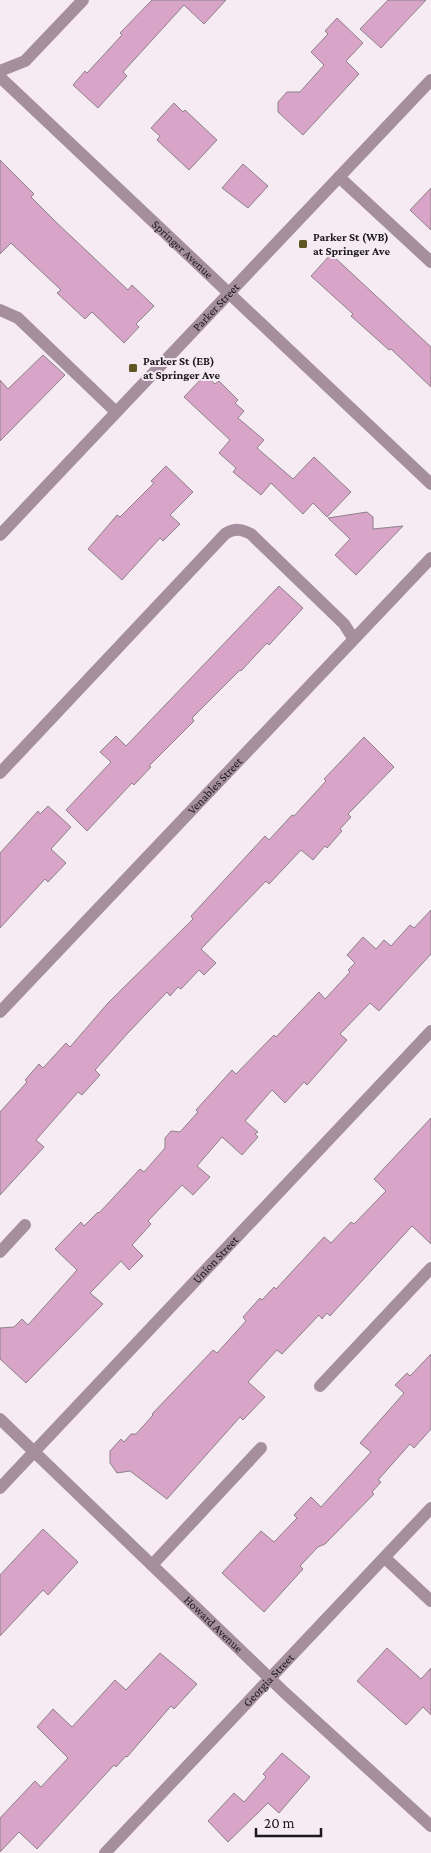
<svg xmlns="http://www.w3.org/2000/svg" width="431" height="1853" font-family="'Crimson Pro',serif">
  <style>
    .building { fill: #d8a4c7; stroke: #8d8289 }
    .lines { fill: none; stroke-linecap: round; stroke-linejoin: round }
    .minor { stroke: #a58f9e; stroke-width: 12 }
    .poi-dot { fill: #5f5723; stroke: #f7ebf3; stroke-width: 2 }
    .labels { text-anchor: middle; dominant-baseline: central; stroke-width: 4; stroke-linejoin: round; paint-order: stroke }
    .poi-label { font-size: 12px; font-weight: bold; fill: #1d191c; stroke: #f7ebf3; text-anchor: start }
    .street-label { font-size: 12px; fill: #1d191c; stroke: #f7ebf3 }
  </style>
  <rect width="100%" height="100%" fill="#f7ebf3"/>
  <path class="building" d="M152,0h74l-22,24 -20,-19 -61,67 4,4 -29,32 -25,-23 12,-14 2,2 35,-38 -2,-2z
    M388,0h38l-45,48 -21,-19z
    M337,18l26,25 -17,18 13,13 -56,61 -25,-23v-10l9,-10h13l24,-27 -13,-13 17,-18 -3,-3z
    M174,103l9,9 2,-2 32,30 -28,30 -32,-30 3,-4 -9,-8z
    M0,160l34,34 -3,3 26,26 71,67 4,-5 22,21 -18,18 3,3 -15,16 -32,-31 -7,7 -28,-26 4,-3 -50,-47 -11,11z
    M243,164l25,22 -20,22 -26,-20z
    M431,188v42l-21,-20z
    M331,254l100,93v40l-40,-38 -2,1 -38,-34 2,-2 -42,-38z
    M43,355l22,20 -65,66v-61l8,9z
    M205,375l10,9 4,-3 19,19 -3,3 9,8 -6,7 26,22 -7,8 36,31 21,-22 37,35 -24,25 -14,-14 -10,11 -32,-31 -10,12 -28,-23 3,-4 -17,-15 11,-13 -46,-43z
    M166,466l27,26 -23,23 10,9 -17,17 -3,-3 -38,42 -34,-31 29,-34 3,2 34,-34 -3,-2z
    M367,512l6,5v12l30,-3 -47,49 -21,-20 15,-16 -22,-21z
    M279,586l24,22 -34,37 -2,-2 -26,28 -1,-1 -48,48 2,3 -45,45 2,1 -17,18 -2,-2 -45,48 -21,-21 45,-48 -11,-10 16,-16 10,10z
    M364,737l30,30 -46,47 3,3 -11,12 2,2 -15,17 -2,-2 -12,14 -12,-10 -32,34 -3,-3 -65,68 15,14 -12,12 -5,-5 -18,19 -3,-2 -8,9 -3,-4 -40,42 -32,36 5,5 -18,20 -4,-3 -42,48 8,7 -44,48v-83l27,-30 -2,-2 14,-16 4,4 23,-25 4,4 38,-44 85,-84 -2,-3 74,-80 4,4 23,-25 2,1 32,-35 -2,-2z
    M48,806l23,21 -20,22 15,14 -18,19 -3,-3 -45,49v-75l38,-42 2,3z
    M431,910v44l-52,57 -9,-8 -30,31 7,6 -40,45 -3,-3 -19,21 -13,-13 -27,31 13,11 -3,2 3,3 -16,18 -20,-18 -25,29 13,11 -17,18 -11,-10 -34,36 3,3 -19,21 11,11 -14,14 -8,-9 -31,32 13,11 -77,79 -26,-24v-31l14,-1 8,-8 6,6 49,-55 -22,-21 26,-27 3,4 14,-14 1,1 41,-44 4,3 21,-24v-10l6,-7 9,1 18,-20 -2,-2 36,-40 4,4 38,-39 2,2 43,-45 6,7 25,-27 -2,-2 7,-7 -8,-8 16,-18 13,12 8,-9 7,6 19,-21 4,3z
    M431,1118v126l-19,-18 -82,90 -3,-3 -5,6 -3,-4 -37,39 -5,-4 -29,32 17,15 -22,23 -3,-3 -73,82 -37,-28 -13,2 -7,-10v-12l11,-12 3,3 7,-8h5l17,-19 -1,-1 61,-64 4,3 29,-32 -3,-4 17,-19 2,2 12,-13 2,2 48,-52 7,6 20,-21 3,2 32,-33 -12,-12z
    M431,1354v75l-17,19 -4,-4 -32,36 3,2 -9,10 2,2 -49,50 -7,3 -18,19 3,3 -39,43 -42,-39 39,-42 13,11 23,-24 -3,-3 17,-18 10,10 50,-55 -11,-9 44,-50 -9,-8 12,-12 3,3z
    M43,1529l35,33 -30,33 -5,-5 -43,46v-61z
    M387,1648l34,31 10,-11v47l-8,-8 -17,18 -49,-44z
    M160,1653l37,31 -23,25 -3,-3 -44,51 -1,-1 -10,11 -2,-2 -77,84 -18,-17 -19,20v-34l35,-37 6,6 27,-29 -31,-31 16,-18 19,18 43,-47 11,10z
    M282,1753l28,24 -31,36 -11,-10 -40,39 -20,-21 26,-28 10,9 22,-25 -3,-3z"/>
  <g class="lines">
    <g class="minor">
      <path d="M0,71l25,-10 58,-61"/>
      <path id="s1" d="M0,77l431,407"/>
      <path d="M339,177l92,85"/>
      <path d="M0,310l18,8 98,94"/>
      <path id="s2" d="M0,535l431,-455"/>
      <path d="M0,773l225,-239c10,-6 16,-5 26,0l93,90 9,14"/>
      <path id="s3" d="M0,1012l431,-454"/>
      <path d="M0,1252l25,-27"/>
      <path d="M320,1386l111,-118"/>
      <path id="s4" d="M0,1419l285,274 146,133"/>
      <path id="s5" d="M0,1488l431,-457"/>
      <path d="M385,1558l46,43"/>
      <path d="M152,1565l109,-117"/>
      <path id="s6" d="M105,1853l326,-345"/>
    </g>
  </g>
  <g class="poi-dot">
    <rect x="298" y="239" width="10" height="10" rx="2.5"/>
    <rect x="128" y="363" width="10" height="10" rx="2.5"/>
  </g>
  <g class="labels">
    <g class="poi-label">
      <text x="313" y="237">Parker St (WB)<tspan x="313" dy="14">at Springer Ave</tspan></text>
      <text x="143" y="361">Parker St (EB)<tspan x="143" dy="14">at Springer Ave</tspan></text>
    </g>
    <g class="street-label">
      <text stroke="none"><textPath href="#s1" startOffset="251">Springer Avenue</textPath></text>
      <text stroke="none"><textPath href="#s2" startOffset="314">Parker Street</textPath></text>
      <text stroke="none"><textPath href="#s3" startOffset="312">Venables Street</textPath></text>
      <text stroke="none"><textPath href="#s5" startOffset="314">Union Street</textPath></text>
      <text stroke="none"><textPath href="#s4" startOffset="296">Howard Avenue</textPath></text>
      <text stroke="none"><textPath href="#s6" startOffset="238">Georgia Street</textPath></text>
    </g>
  </g>
  <path d="M256 1828v8h65v-8" fill="none" stroke="#1d191c" stroke-width="2.5"/>
  <text x="264" y="1828" font-size="15" fill="#1d191c" stroke="#f7ebf3" stroke-width="4" paint-order="stroke">20 m</text>
</svg>
